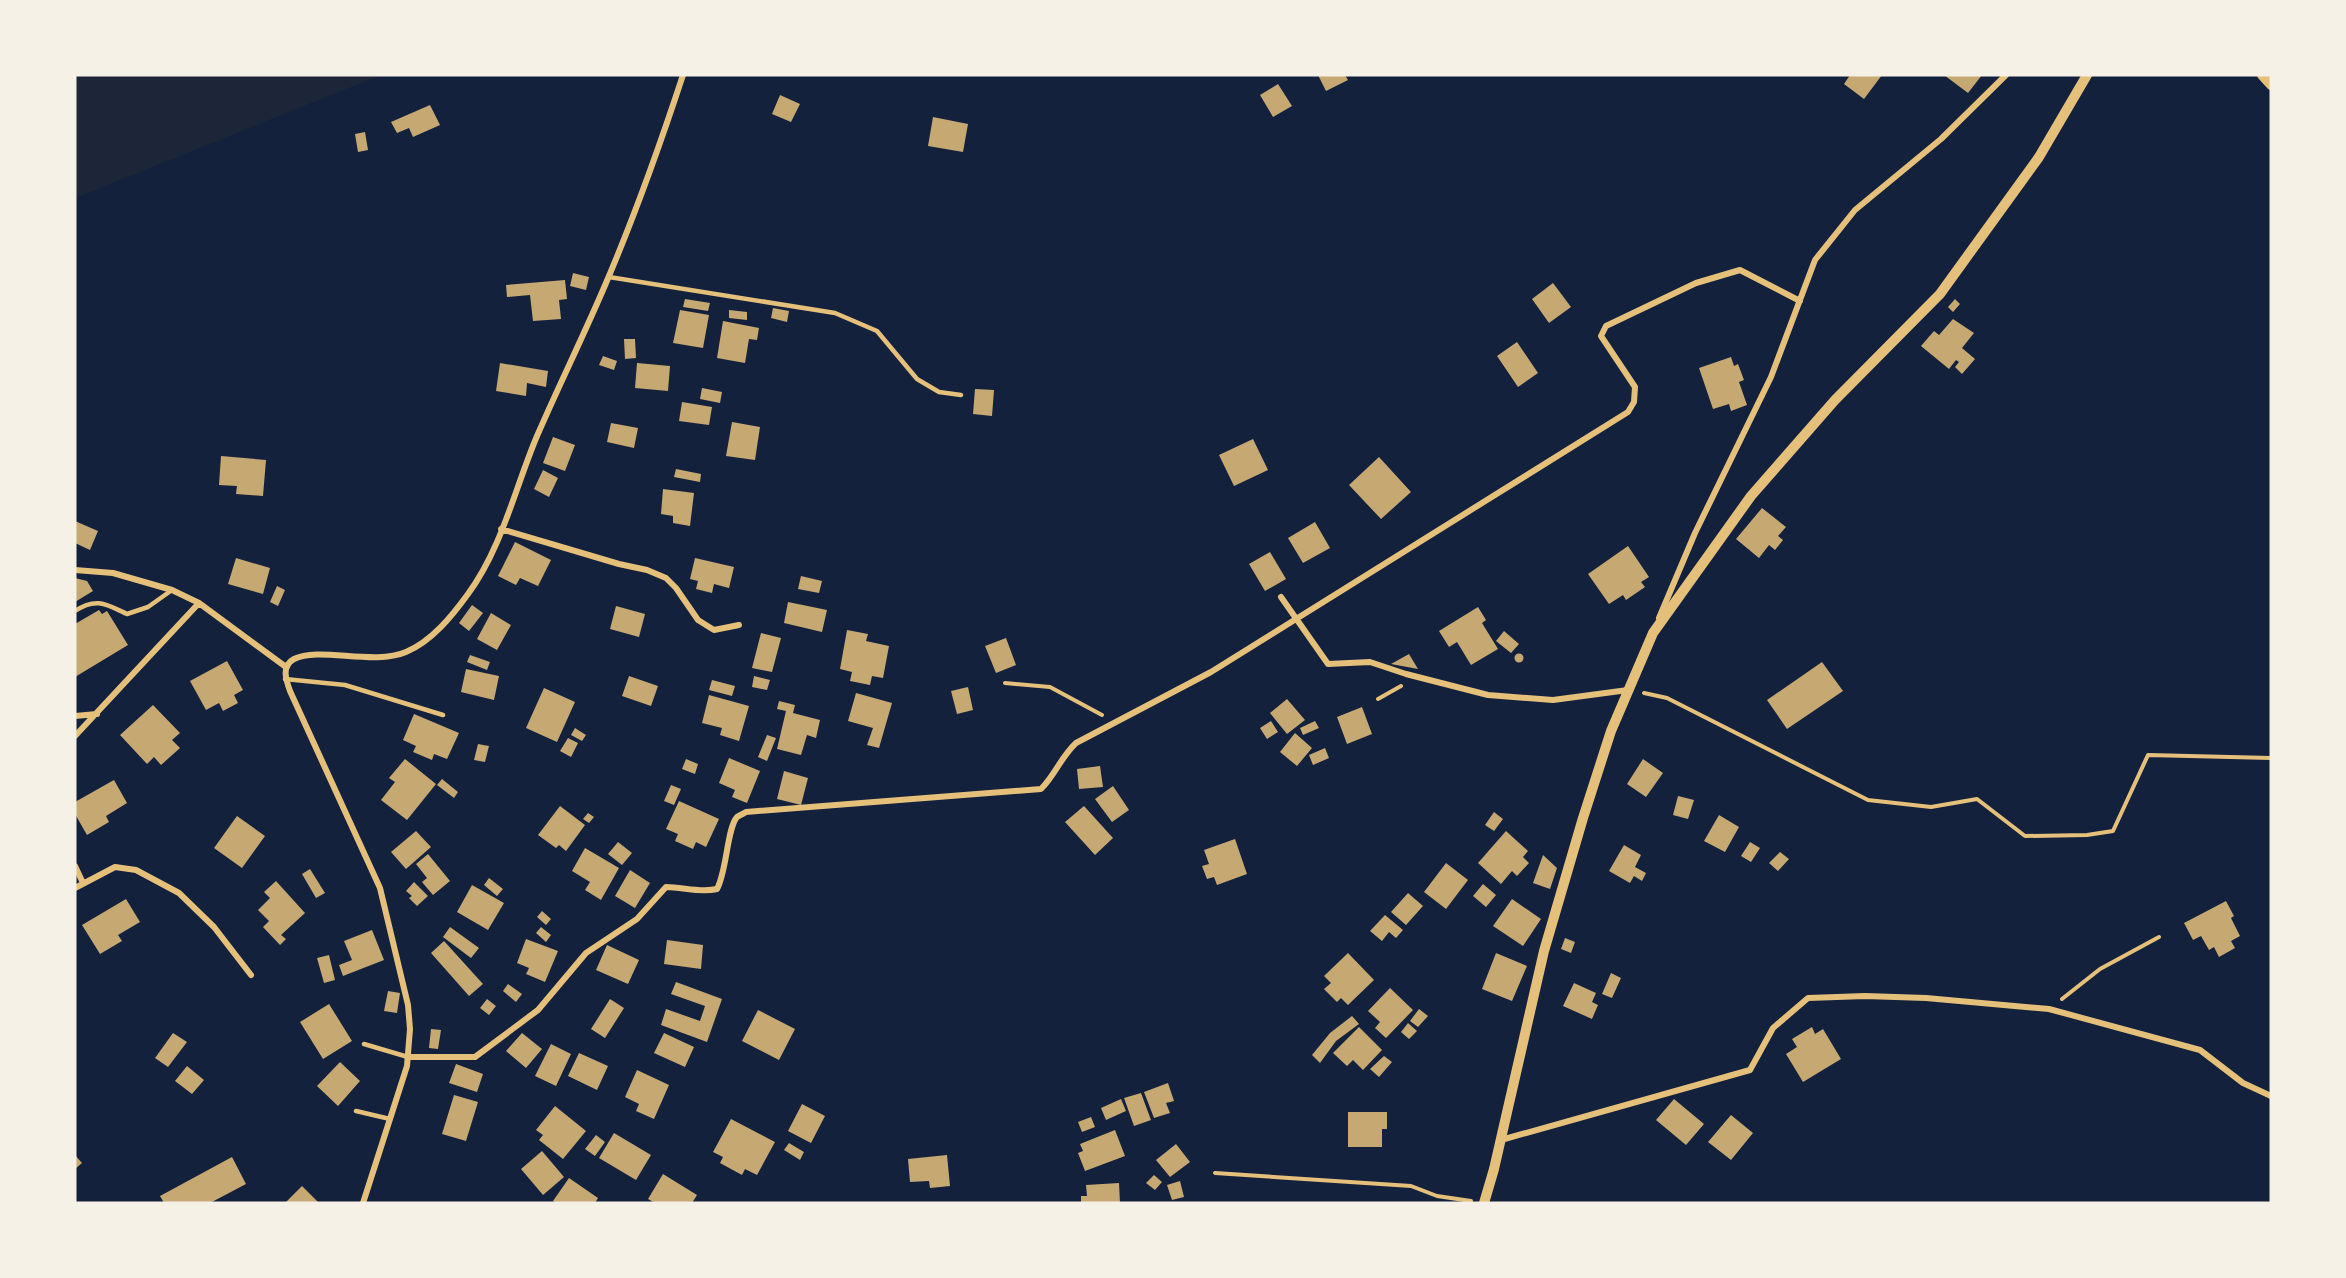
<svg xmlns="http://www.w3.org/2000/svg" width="2346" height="1278" font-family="'Noto Serif',serif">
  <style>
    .green { fill: #1d2539 }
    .building { fill: #c6a872 }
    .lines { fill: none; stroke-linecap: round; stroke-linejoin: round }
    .path { stroke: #e5c07b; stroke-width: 4 }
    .service { stroke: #e5c07b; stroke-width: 4.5 }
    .minor { stroke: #e5c07b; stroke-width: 6 }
    .tertiary { stroke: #e5c07b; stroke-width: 10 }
  </style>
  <rect width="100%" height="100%" fill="#14213d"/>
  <path class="green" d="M75,75h306l-306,123z"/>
  <path class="building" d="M1318,75h27l3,5 -22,11z
    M1850,75h32l-18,24 -20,-15z
    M1944,75h38l-14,18z
    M1278,84l14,22 -19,11 -13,-22z
    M780,95l20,9 -9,18 -19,-8z
    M430,105l10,20 -27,12 -4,-9 -12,5 -6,-11z
    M933,117l35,7 -5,28 -35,-6z
    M365,132l3,18 -10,2 -3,-18z
    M573,273l16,4 -3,13 -16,-4z
    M565,280l2,19 -8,1 2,19 -28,2 -3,-26 -23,2 -1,-12z
    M1553,283l18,24 -22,16 -17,-24z
    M685,299l25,4 -2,8 -25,-4z
    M1955,299l5,5 -7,8 -5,-5z
    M773,308l16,3 -2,11 -16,-4z
    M680,310l29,5 -6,33 -30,-5z
    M729,310l18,2v8l-18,-2z
    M1953,319l21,14 -12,15 13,11 -13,15 -7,-7 4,-5 -3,-2 -7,9 -28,-23 13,-15 5,4z
    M723,321l36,7 -2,12 -8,-1 -4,24 -28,-5z
    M624,339h11l1,19 -11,1z
    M1517,342l21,31 -20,14 -21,-31z
    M603,356l14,5 -3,9 -15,-5z
    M1731,357l3,9 4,-2 6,16 -5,2 8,23 -16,6 -2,-7 -16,5 -14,-41z
    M500,363l48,8 -2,16 -19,-4 -1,13 -30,-5z
    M637,363l33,3 -2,25 -33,-3z
    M702,388l20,4 -2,11 -20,-4z
    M975,389l19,1 -2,26 -19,-2z
    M682,402l30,5 -3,18 -30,-4z
    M732,422l28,5 -5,33 -29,-4z
    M611,423l27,5 -4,20 -27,-6z
    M553,437l22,8 -10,26 -22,-8z
    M1253,439l15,31 -34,16 -15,-31z
    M221,456l45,4 -3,36 -27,-2 1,-8 -18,-1z
    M1379,457l32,35 -30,27 -32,-34z
    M676,469l25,5 -1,8 -26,-5z
    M543,470l15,8 -9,19 -15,-8z
    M663,489l31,4 -4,33 -17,-3v-7l-12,-2z
    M1762,508l24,19 -8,9 5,4 -8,10 -6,-5 -10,13 -23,-19z
    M75,521l23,10 -8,19 -15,-7z
    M1315,522l15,26 -27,15 -15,-25z
    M515,542l36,18 -13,26 -18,-8 -4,7 -18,-9z
    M1628,546l21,31 -8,5 4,5 -19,13 -3,-5 -14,9 -21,-30z
    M1270,552l16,27 -21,12 -16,-27z
    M236,558l34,10 -7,26 -35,-10z
    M695,558l39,9 -5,21 -15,-4 -2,9 -16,-4 2,-8 -8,-2z
    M801,576l21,5 -3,12 -21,-4z
    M75,578l12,3 6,10 -18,11z
    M277,586l8,4 -7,16 -8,-4z
    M788,602l39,8 -5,22 -38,-9z
    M472,605l11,8 -14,18 -10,-8z
    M616,606l29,8 -6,23 -29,-8z
    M1478,607l8,13 -4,3 16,26 -27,16 -14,-23 -8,5 -10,-16z
    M99,610l3,4 5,-3 21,34 -53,32v-53z
    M491,613l20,12 -14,25 -20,-11z
    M847,630l21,4 -2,7 23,5 -6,32 -11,-2 -2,9 -20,-4 2,-9 -12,-3z
    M1504,631l15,13 -8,9 -15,-12z
    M761,633l20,5 -9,34 -20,-4z
    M1006,638l10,27 -20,8 -11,-27z
    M1514.5 658a4.5 4.5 0 1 1 9 0a4.5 4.5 0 1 1-9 0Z
    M1409,654l9,15 -27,-5z
    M470,655l20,7 -3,8 -20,-8z
    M227,661l16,29 -9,5 4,8 -15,8 -4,-8 -13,7 -16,-29z
    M1822,662l21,29 -56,38 -20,-29z
    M466,669l33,7 -5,24 -33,-8z
    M629,676l29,10 -7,20 -29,-10z
    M754,676l16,4 -3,10 -15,-3z
    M712,680l23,6 -3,10 -23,-6z
    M968,687l5,23 -16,4 -6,-23z
    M544,688l31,14 -18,40 -31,-14z
    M856,693l36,10 -13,45 -12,-3 6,-17 -25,-7z
    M709,695l40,11 -10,35 -19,-6 2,-7 -20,-5z
    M1287,699l18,21 -18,14 -17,-21z
    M779,701l16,4 -2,8 27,7 -4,18 -9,-3 -6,20 -24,-6 9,-38 -9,-2z
    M153,705l27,28 -8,7 8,8 -19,17 -7,-8 -7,7 -27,-29z
    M1362,707l10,27 -25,10 -10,-27z
    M414,714l45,19 -12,26 -13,-5 -2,6 -19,-8 3,-6 -13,-6z
    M1271,721l7,11 -11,7 -7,-11z
    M1315,721l4,7 -16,7 -3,-7z
    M575,728l11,7 -4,6 -11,-6z
    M1295,733l17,15 -15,18 -17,-14z
    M767,735l9,3 -9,23 -9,-4z
    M568,738l10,5 -7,14 -11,-6z
    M478,744l11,2 -4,16 -11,-2z
    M1325,748l4,10 -16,7 -4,-10z
    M729,758l31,13 -13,32 -15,-6 3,-7 -16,-7z
    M405,759l31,25 -29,36 -26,-20 14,-18 -6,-4z
    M686,759l12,5 -3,10 -13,-5z
    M1643,759l20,14 -17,24 -19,-13z
    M1100,766l3,21 -24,2 -2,-20z
    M784,771l24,7 -7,27 -24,-6z
    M442,779l16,13 -4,6 -17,-13z
    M114,780l13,23 -21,13 3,6 -22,13 -12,-21v-12z
    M671,785l10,4 -7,16 -10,-4z
    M1113,786l16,24 -17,12 -17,-23z
    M1678,796l16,4 -6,19 -15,-4z
    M679,801l40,18 -13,28 -10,-5 -3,7 -18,-8 3,-7 -12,-5z
    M560,806l25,19 -19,26 -7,-6 -3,3 -18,-13z
    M1084,806l29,32 -18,17 -30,-33z
    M1494,812l9,7 -9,12 -9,-6z
    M588,813l6,4 -5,6 -6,-4z
    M1719,815l20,12 -14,25 -21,-11z
    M237,816l28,20 -23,32 -28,-20z
    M416,831l15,16 -25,22 -15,-17z
    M1506,831l22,20 -5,6 6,6 -12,13 -5,-5 -11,13 -23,-21z
    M1235,839l12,35 -30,11 -3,-8 -7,2 -5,-13 7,-2 -5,-14z
    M618,842l14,11 -10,12 -14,-11z
    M1750,842l10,6 -9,14 -10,-6z
    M1624,845l17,10 -6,12 11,6 -4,8 -8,-5 -4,7 -21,-12z
    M585,848l34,20 -18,32 -16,-10 5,-8 -18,-11z
    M1780,852l9,7 -11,12 -9,-8z
    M428,854l22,27 -17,14 -11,-13 5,-4 -11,-14z
    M1543,855l14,13 -7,21 -17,-6z
    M1446,863l22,17 -22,29 -22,-17z
    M310,869l15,24 -9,5 -14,-24z
    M630,870l20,13 -15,25 -20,-12z
    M489,878l14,11 -6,7 -13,-11z
    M276,881l29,32 -24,22 5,4 -6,6 -17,-18 6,-6 -11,-11 12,-12 -6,-6z
    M414,882l14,14 -11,10 -8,-8 3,-2 -6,-5z
    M1483,884l13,11 -10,12 -13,-11z
    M472,885l32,18 -16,27 -31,-18z
    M1408,893l15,13 -17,19 -15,-13z
    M126,899l14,23 -22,13 4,6 -22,13 -18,-29z
    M1512,899l29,20 -18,27 -30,-20z
    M2226,901l8,15 -3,2 9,18 -9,5 4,7 -16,9 -5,-10 -5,3 -8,-14 -8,4 -9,-17z
    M542,911l9,8 -5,6 -9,-8z
    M1385,915l18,15 -7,8 -7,-6 -7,9 -12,-10z
    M450,927l29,21 -8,10 -28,-21z
    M541,927l10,8 -5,7 -10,-9z
    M372,930l12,30 -41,16 -4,-11 13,-5 -8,-19z
    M1565,938l10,4 -4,11 -10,-4z
    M526,939l32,12 -13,31 -19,-8 3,-6 -12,-5z
    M667,940l36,5 -2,24 -37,-5z
    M444,941l39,43 -14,12 -38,-43z
    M607,945l32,15 -11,24 -32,-14z
    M1348,953l26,27 -26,25 -7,-7 -4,4 -13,-13 7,-6 -7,-7z
    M1496,953l31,13 -15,35 -30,-12z
    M329,955l6,25 -11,3 -7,-25z
    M1611,973l10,5 -9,20 -10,-4z
    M676,982l46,17 -15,43 -46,-17 5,-16 34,12 5,-15 -34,-12z
    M1574,983l22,10 -4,9 6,3 -6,14 -29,-13z
    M508,984l14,10 -6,8 -13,-11z
    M1390,988l23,22 -27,28 -11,-10 5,-6 -12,-11z
    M388,991l12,2 -3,20 -13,-2z
    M487,999l9,7 -7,9 -9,-7z
    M610,999l14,9 -19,30 -14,-9z
    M329,1004l23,37 -29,18 -23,-37z
    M1419,1009l9,7 -10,11 -8,-6z
    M758,1010l37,19 -16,31 -37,-19z
    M1352,1016l7,8 -23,17 -16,22 -8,-8 18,-22z
    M1408,1023l9,8 -8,8 -8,-7z
    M1359,1027l23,23 -19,20 -10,-10 -6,6 -14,-13z
    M1812,1027l3,7 8,-5 18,30 -38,23 -17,-28 11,-7 -5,-8z
    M431,1029l10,1 -3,19 -9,-1z
    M173,1033l14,9 -19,25 -13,-9z
    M522,1033l20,16 -16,19 -20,-17z
    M664,1033l30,14 -9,20 -31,-14z
    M551,1044l20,10 -15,32 -21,-10z
    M579,1053l29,13 -11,24 -29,-14z
    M1384,1056l8,6 -13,15 -9,-8z
    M340,1062l20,19 -22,25 -21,-20z
    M456,1064l27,10 -6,18 -28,-9z
    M187,1066l17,14 -12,14 -17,-13z
    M637,1070l32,15 -15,34 -18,-8 3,-7 -14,-7z
    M1168,1083l6,18 -8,2 4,10 -16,5 -10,-26z
    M1141,1093l10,27 -17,6 -10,-28z
    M454,1095l24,7 -12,39 -24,-7z
    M1121,1099l5,12 -20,9 -5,-12z
    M1674,1099l30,25 -18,21 -30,-25z
    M802,1104l23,12 -14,27 -23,-12z
    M555,1106l31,25 -23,28 -24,-19 4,-5 -7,-5z
    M1348,1112h39v17h-5v18h-34z
    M1731,1115l22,18 -22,27 -23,-18z
    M1091,1117l4,10 -13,5 -4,-10z
    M731,1119l44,23 -18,33 -12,-6 -3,6 -22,-12 3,-6 -10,-5z
    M1115,1130l10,26 -40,15 -7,-18 5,-2 -3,-7z
    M614,1133l37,22 -15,25 -37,-22z
    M596,1135l9,7 -10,14 -10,-7z
    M789,1143l15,9 -4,8 -16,-10z
    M1176,1144l14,18 -20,15 -14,-17z
    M542,1151l22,26 -21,18 -22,-26z
    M75,1155l7,8 -7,6z
    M947,1155l3,31 -20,2 -1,-7 -19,1 -2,-23z
    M232,1157l14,27 -36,19h-46l-4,-7z
    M663,1174l34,21 -5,8h-37l-7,-4z
    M1154,1175l8,7 -7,8 -9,-7z
    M569,1178l29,20 -3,5h-39l-3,-2z
    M1180,1181l4,16 -12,3 -5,-15z
    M1119,1183l1,20h-39v-7h6l-1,-11z
    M302,1186l17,17h-34z"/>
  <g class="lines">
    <path class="path" d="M1005,683l45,4 52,28
      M1644,693l23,5 201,102 63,7 46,-8 48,37 62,-1 26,-4 35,-76 123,3
      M1378,699l23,-13
      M2062,999l38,-30 59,-32
      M1215,1173l196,13 26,10 34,5"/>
    <path class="service" d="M609,277l226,36 42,18 40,48 22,13 22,3
      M75,611c21,-14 31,-7 52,3l21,-7 24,-17
      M285,679l60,6 98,30
      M364,1044l44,13
      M356,1111l34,8"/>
    <path class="minor" d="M501,529l118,35 28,6 19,8 10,10 22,32 16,10 25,-5
      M75,570l38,3 59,17 27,13 87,64
      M1281,597l47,67 42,-2 36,12 82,21 65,5 75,-10
      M1659,618l36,-85 76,-156 44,-117 40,-50 86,-71 65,-64
      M75,716l22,-2
      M75,736l124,-133
      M75,866l8,17
      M75,888l40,-21 21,3 43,23 35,34 37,48
      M408,1057h67l63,-47 48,-57 51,-34 29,-32c17,0 34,6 51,2 10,-18 10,-61 20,-72 3,-2 6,-3 9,-5l295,-23c14,-14 20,-32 35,-46l135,-71 417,-260 6,-10 1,-15 -34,-51 5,-10 90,-43 44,-13 60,31
      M1501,1140l249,-70 23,-42 35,-30 57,-2 61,2 123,11 151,41 43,33 28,13
      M363,1203l44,-137 3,-37 -2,-24 -28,-117 -90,-197c-4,-11 -9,-25 4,-32 25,-13 79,7 112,-7 26,-11 46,-36 62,-58 34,-46 47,-106 69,-158 22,-51 47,-101 69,-153 29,-68 54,-138 77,-208"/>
    <path class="tertiary" d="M2262,75l9,10
      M1484,1203l10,-34 50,-218 39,-133 28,-87 42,-98 98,-137 84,-96 105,-106 99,-137 48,-82"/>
  </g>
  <rect width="2346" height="1278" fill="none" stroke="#f6f1e7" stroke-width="153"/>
</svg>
